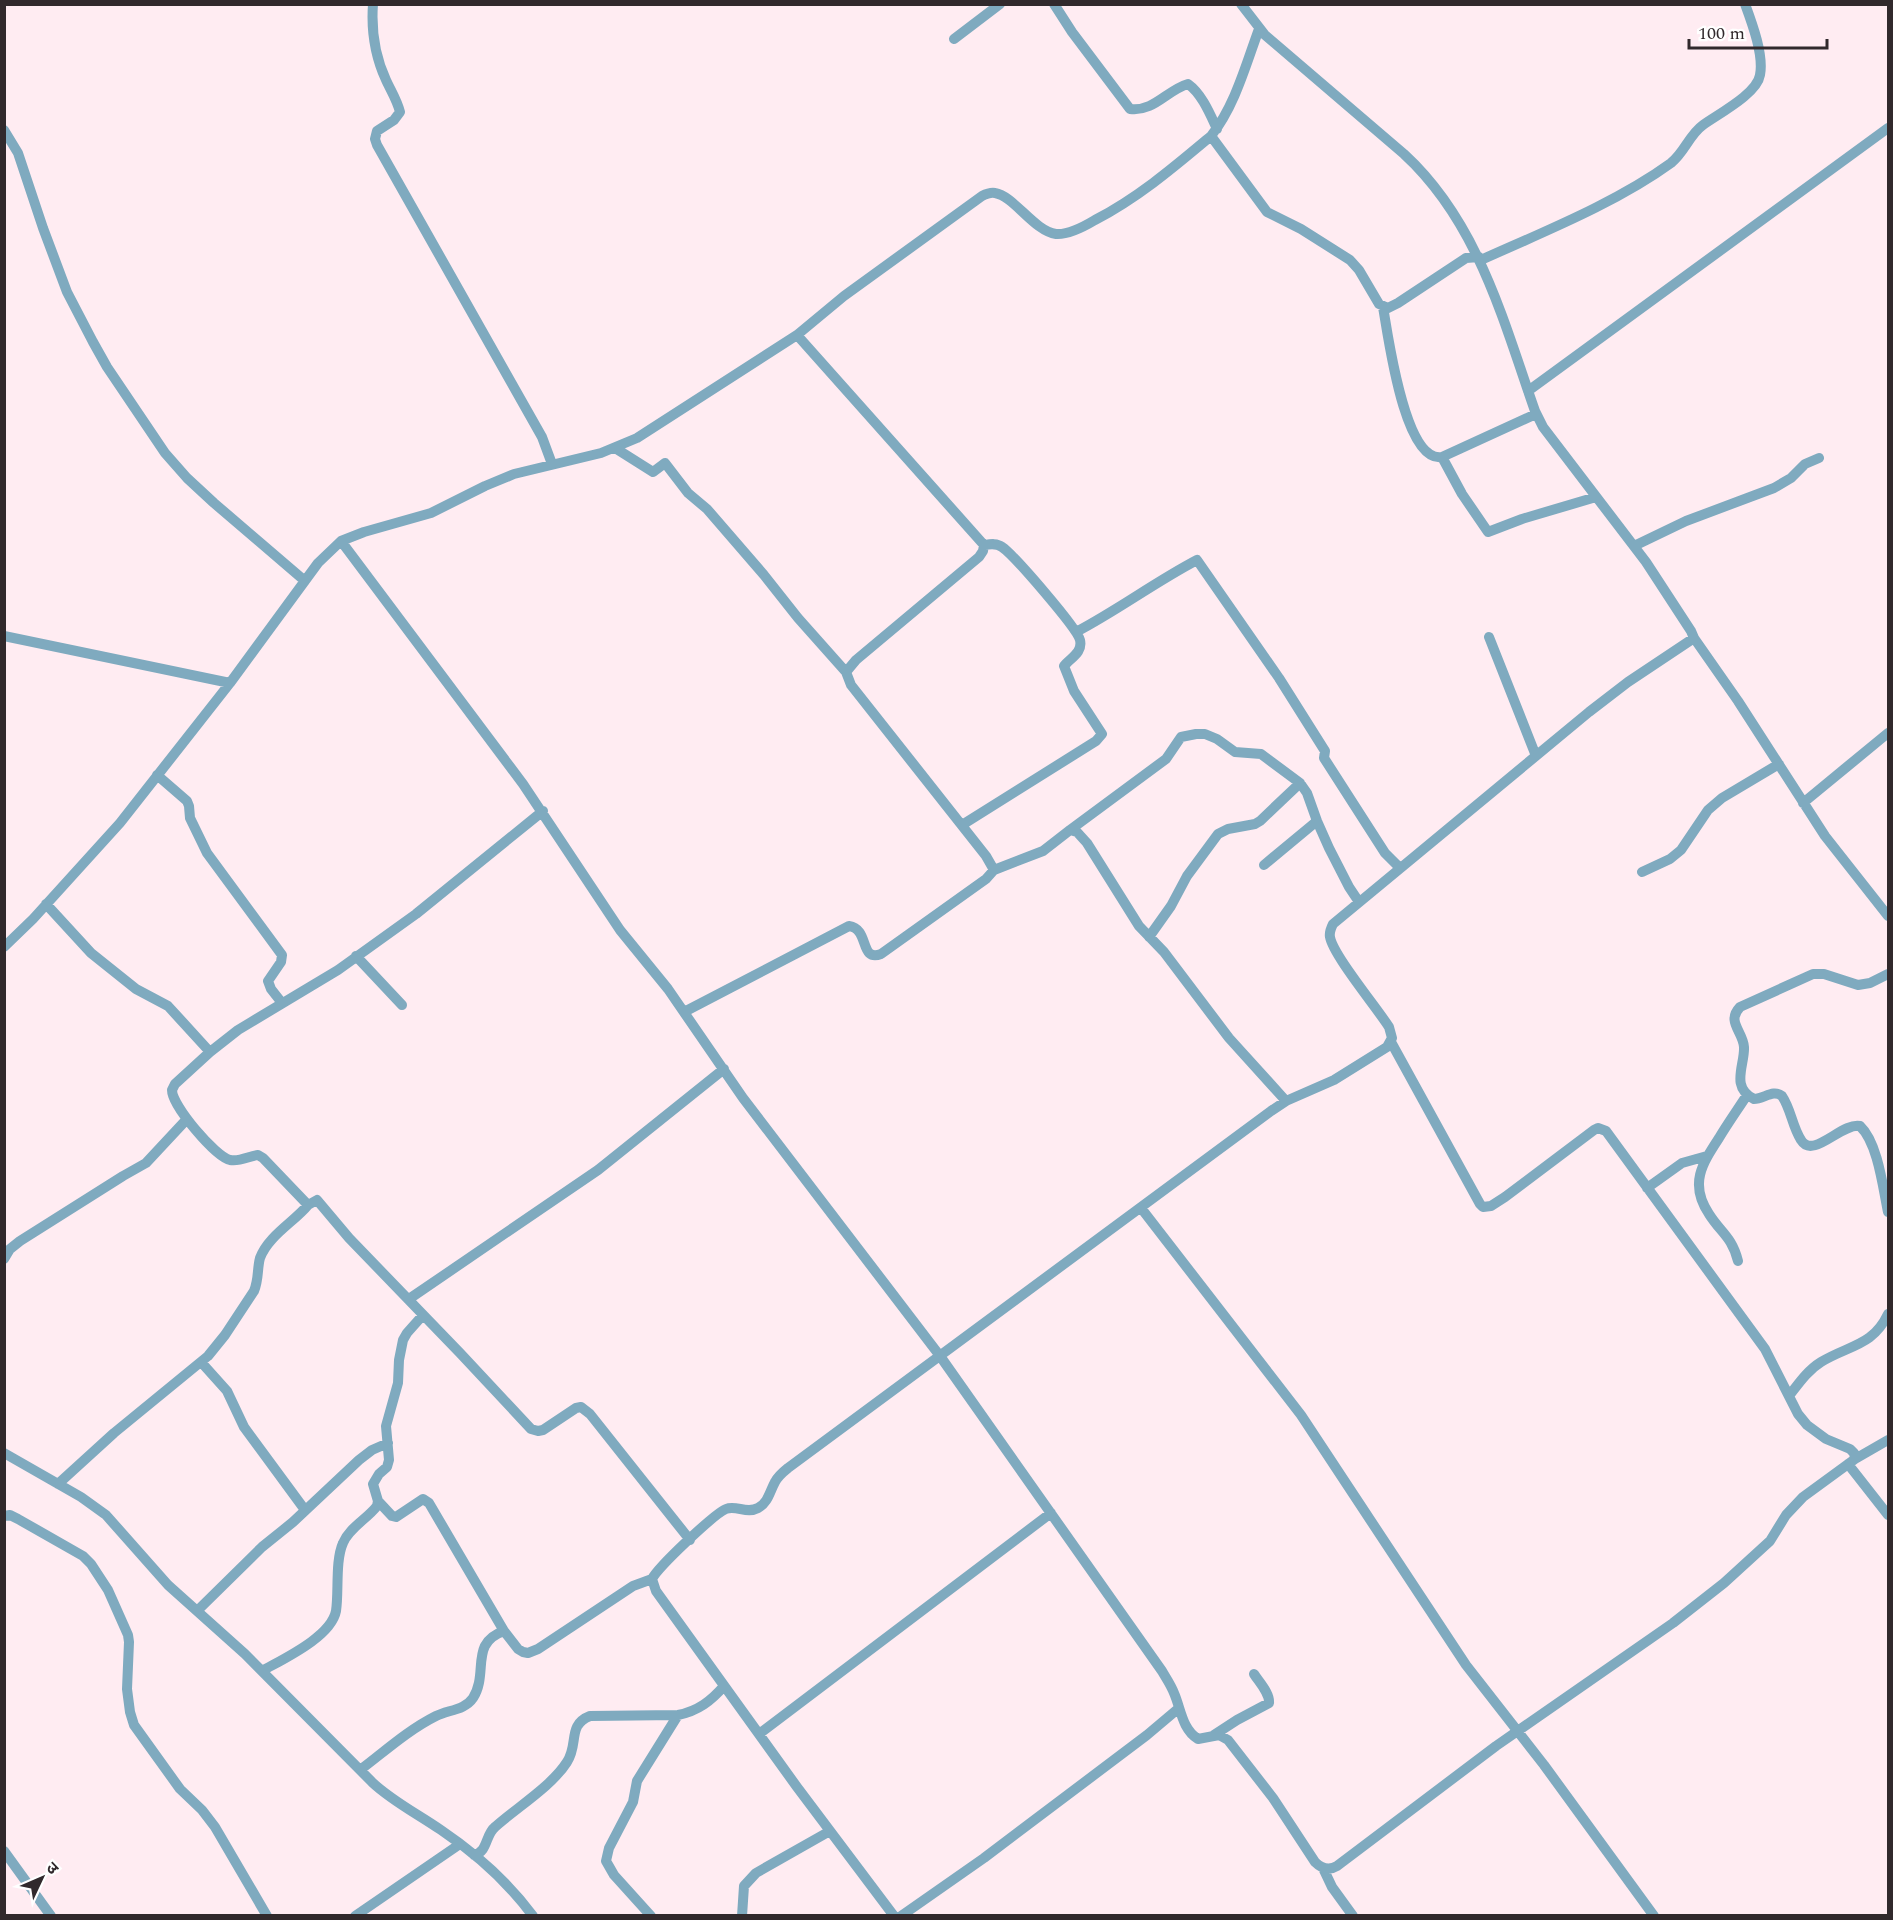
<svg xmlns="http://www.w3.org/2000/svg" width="1893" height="1920" font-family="Spectral,'Noto Sans Devanagari',serif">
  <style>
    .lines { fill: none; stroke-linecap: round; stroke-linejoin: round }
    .street { stroke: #7faabf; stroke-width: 10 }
  </style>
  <rect width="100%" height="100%" fill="#ffecf2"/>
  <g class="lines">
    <path class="street" d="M373,4c-2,27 2,52 13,76 5,11 11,20 14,32l-6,8 -17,11 -2,8 2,6 165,292 10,27
      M1054,4l18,28 58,77c24,3 37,-19 58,-25 14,10 22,30 29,45
      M954,39l46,-35
      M4,130l14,23 25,75 24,64 26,50 14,25 58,86 22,25 27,25 91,78
      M1211,136l56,76 34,17 49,31 9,10 20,34 9,4 10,-5 68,-45 13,-1
      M1481,260c62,-28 135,-57 190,-97 14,-11 18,-28 32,-38 15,-11 54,-31 57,-50 4,-20 -8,-52 -15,-71
      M1383,307c5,27 21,156 59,150l94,-43
      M1528,391l360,-263
      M615,448l38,24 12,-9 23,30 19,16 57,66 34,43 48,54
      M1442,457l20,37 26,38 34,-13 74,-22
      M341,541l182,243 97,146 48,59 75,109 197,258 222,315c4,7 9,14 12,22 7,16 8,36 24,46l21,-4 9,5 45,58 42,64c7,7 14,9 22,4l159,-120 177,-123 51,-40 46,-42 16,-26 17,-18 52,-38 33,-19
      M1634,546l52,-25 88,-33 17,-10 14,-14 14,-6
      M1076,632c42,-22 79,-50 121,-72l82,118 46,73 -1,7 61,95 15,15
      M4,636l226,47
      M1489,637l47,119
      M1694,638l44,63 87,135 63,80
      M157,775l30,26 2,5 1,12 17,35 75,102 -1,7 -13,19 3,8 11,14
      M1803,803l85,-70
      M962,825l134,-84 6,-7 -28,-43 -10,-25c6,-8 19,-13 16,-26 -3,-12 -66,-85 -78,-93 -5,-4 -11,-3 -18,-2
      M1070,830l96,-71 15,-22 15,-3h9l12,5 18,13 26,2 39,29 7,10 10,28 12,27 20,39 10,15
      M1264,865l53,-44
      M994,870l49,-19 27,-21 7,2 10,11 52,83 25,26 65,86 57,63
      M1642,872l28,-13 11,-9 27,-40 14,-12 57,-34
      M46,904l45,49 45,36 32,17 42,46
      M1149,937l22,-31 16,-30 31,-42 10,-5 27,-5 5,-3 40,-38
      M4,947l29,-28 87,-96 110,-140 88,-120 23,-22 23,-9 67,-19 54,-27 29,-12 87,-21 36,-15 160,-103 47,-39 138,-100c4,-2 8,-4 13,-3 19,3 39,38 61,41 13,1 29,-8 39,-14 44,-23 79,-53 116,-84 24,-30 35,-72 48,-107
      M356,956l46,49
      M1888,974l-18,9 -12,2 -34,-11h-11l-73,33c-14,15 3,24 4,40 1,18 -14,40 10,52 10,0 19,-10 28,-3 9,13 10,30 19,44 12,20 41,-18 59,-14 18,17 23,62 28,86
      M684,1012l165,-86c21,3 10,36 32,28l105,-75 8,-9 -8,-14 -135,-171 -5,-13 10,-12 123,-103 4,-6 1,-6 -187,-210
      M1391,1042l89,162 3,3 8,-1 14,-9 89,-67 4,-2 8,3 159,218 33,65 9,11 19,14 24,10 4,4 1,6
      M1647,1188l35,-25 25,-7
      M308,1205l-45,-47 -5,-3c-9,1 -18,7 -28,5 -15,-4 -58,-54 -58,-70l3,-6 35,-32 28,-22 100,-60 78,-56 127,-103
      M1141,1208l160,207 165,250 78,100 110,151
      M4,1259l6,-10 10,-8 103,-65 23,-13 41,-44
      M1738,1261c-6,-24 -17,-28 -29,-47 -20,-30 -7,-50 10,-76 9,-15 19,-29 28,-43
      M409,1299l189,-129 126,-101
      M201,1362l26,29 17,36 61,83
      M1789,1396c10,-13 19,-26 32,-34 28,-17 52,-16 67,-48
      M4,1453l77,44 25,18 62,70 77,69 127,128c20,19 46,32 69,48 34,23 67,52 92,86
      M1848,1464l40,51
      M58,1484l56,-51 94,-77 17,-21 29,-44c5,-12 3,-22 6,-33 8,-22 34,-36 48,-53l9,-5 32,38 111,115 71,76 7,2 5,-1 33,-22 5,-1 9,7 100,126
      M378,1501l14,15 4,1 27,-18 6,4 75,128 14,18 5,3 5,1 10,-4 95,-63 19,-7
      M4,1516l6,-1 8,4 65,37 8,8 17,26 20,45 1,7 -2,47 3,23 4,13 46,64 22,21 13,17 52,89
      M197,1611l65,-64 31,-25 66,-62 13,-10 16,-7
      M262,1671c21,-12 69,-34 74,-60 3,-19 -1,-50 7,-68 6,-15 24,-24 34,-37l1,-5 -5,-17 6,-10 8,-7 2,-7 -3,-34 12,-43 1,-23 4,-20 4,-7 16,-18
      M759,1734l292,-221
      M1214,1735l23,-15 32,-17c1,-10 -10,-21 -15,-29
      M360,1770c24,-18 48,-40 76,-54 12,-6 29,-6 37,-18 16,-25 -4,-55 31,-67
      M4,1851l47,65
      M474,1855c14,-3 11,-20 21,-28 21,-19 57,-41 72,-65 12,-18 0,-37 23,-46l88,-1c20,-4 33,-14 46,-29
      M1323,1868l9,19 21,29
      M355,1916l105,-72
      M651,1916l-37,-41 -8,-14 3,-13 24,-46 4,-21 41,-66
      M742,1916l2,-30 12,-13 74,-42
      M894,1916l-97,-129 -141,-196 -4,-12c6,-12 62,-65 74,-70 10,-4 21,5 32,-1 10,-5 12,-17 17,-26 3,-6 8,-10 13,-14l483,-357 15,-10 48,-21 53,-33 5,-9 -3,-11c-12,-19 -56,-72 -59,-90 -1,-5 1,-9 3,-13l256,-212 39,-30 66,-44 -3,-7 -45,-69 -103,-135 -8,-16c-32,-91 -57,-189 -131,-257l-139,-119 -24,-31
      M901,1916l83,-58 163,-123 32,-27"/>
  </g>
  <rect width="1893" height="1920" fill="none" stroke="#31292c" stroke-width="12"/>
  <g transform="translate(42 1878) rotate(46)" stroke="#ffffff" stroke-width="4.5" paint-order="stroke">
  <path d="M0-4.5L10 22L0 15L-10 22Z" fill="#31292c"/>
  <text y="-9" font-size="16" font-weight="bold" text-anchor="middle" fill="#31292c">उ</text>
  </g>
  <path d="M1689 39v9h138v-9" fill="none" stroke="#31292c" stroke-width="3"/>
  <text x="1698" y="39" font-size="18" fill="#31292c" stroke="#ffffff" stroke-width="4.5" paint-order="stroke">100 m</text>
</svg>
